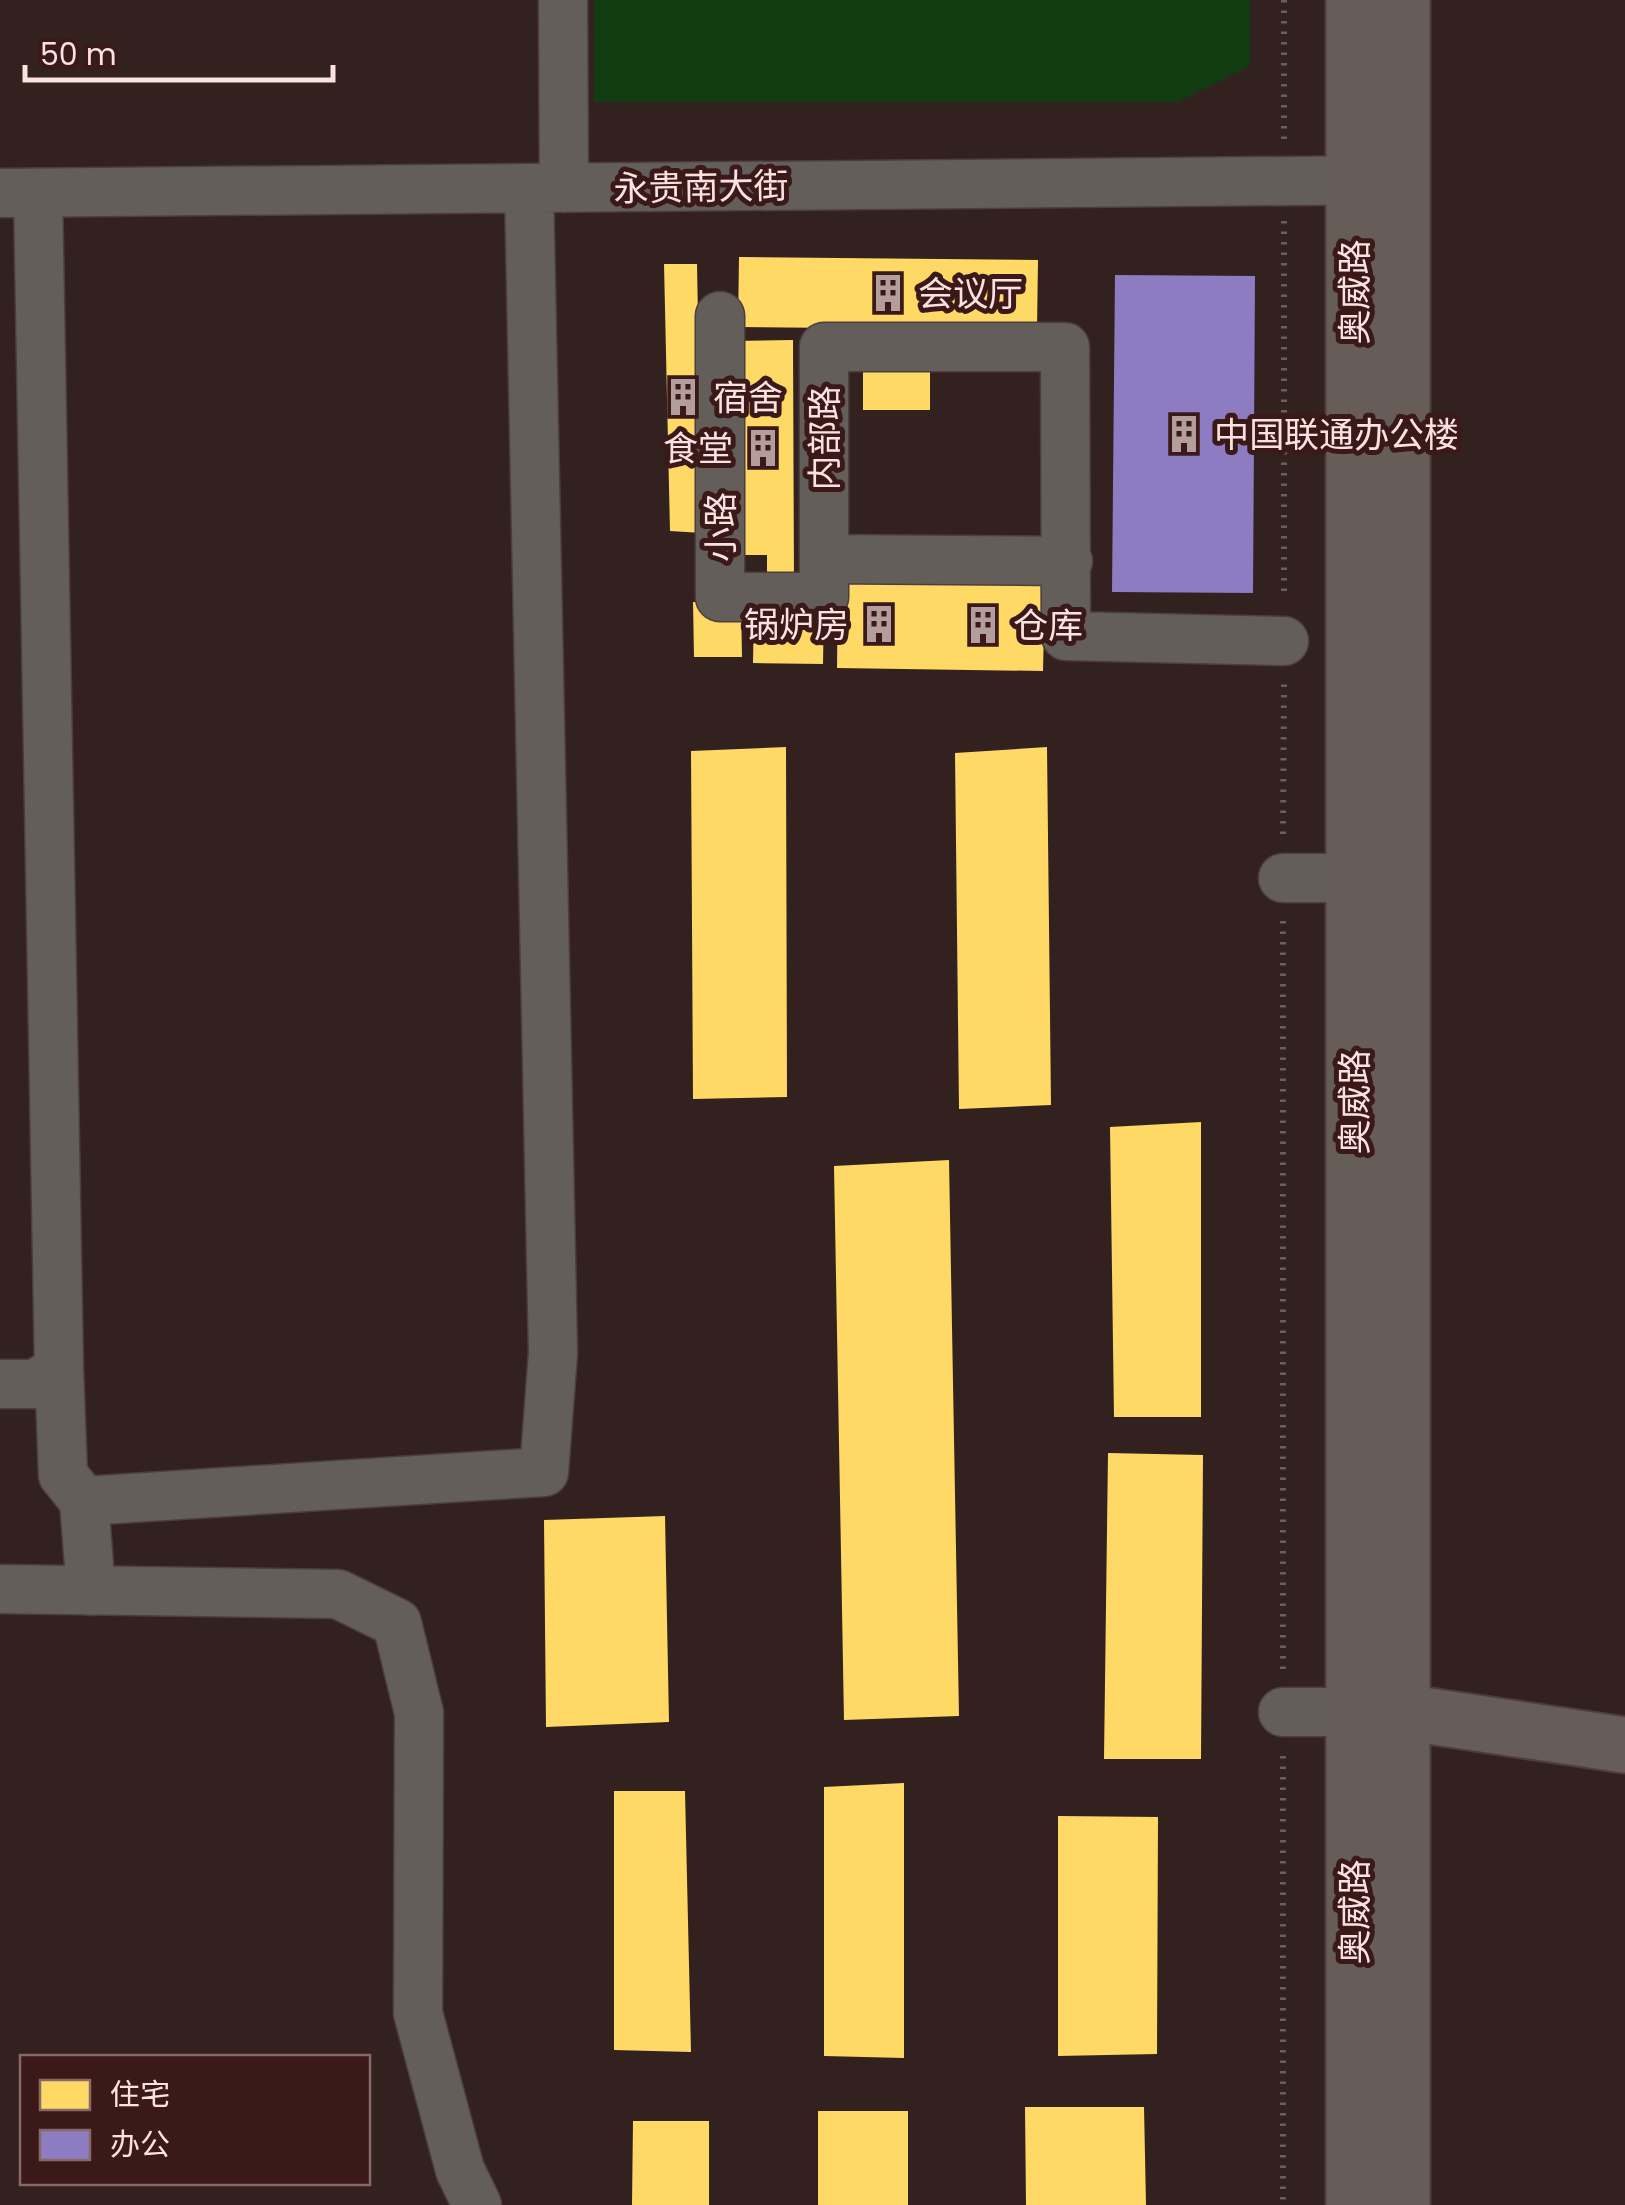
<svg xmlns="http://www.w3.org/2000/svg" width="1625" height="2205" font-family="Poppins,'Noto Sans SC',sans-serif">
  <style>
    .green { fill: #113b11 }
    .homes { fill: #ffd966 }
    .offices { fill: #8e7cc3 }
    .lines { fill: none; stroke-linecap: round; stroke-linejoin: round }
    .minor-casing { stroke: #4d3e3d; stroke-width: 51 }
    .major-casing { stroke: #4d3e3d; stroke-width: 59 }
    .path { stroke: #69605d; stroke-width: 6; stroke-dasharray: 2.5 8; stroke-linecap: butt }
    .minor { stroke: #635e59; stroke-width: 48 }
    .major { stroke: #675d58; stroke-width: 55 }
    .labels { text-anchor: middle; dominant-baseline: central; stroke-width: 10; stroke-linejoin: round; paint-order: stroke }
    .street-label { font-size: 35px; fill: #fae2e0; stroke: #3b1918 }
    .poi-label { font-size: 35px; fill: #fae2e0; stroke: #3b1918; text-anchor: start }
  </style>
  <rect width="100%" height="100%" fill="#332120"/>
  <path class="green" d="M594,0h656v66l-72,36h-584z"/>
  <path class="homes" d="M739,257l299,3 -1,70 -299,-3z
    M664,264h33l5,269 -32,-2z
    M793,340l1,244h-27v-29h-33l-1,-214z
    M863,367h67v43h-67z
    M838,580l207,3 -2,88 -206,-3z
    M693,602h48l1,55h-48z
    M754,608h70l-1,56 -70,-1z
    M786,747l1,350 -94,2 -2,-348z
    M1047,747l4,358 -92,4 -4,-356z
    M1201,1122v295h-87l-4,-290z
    M949,1160l10,556 -115,4 -10,-554z
    M1108,1453l95,2 -2,304h-97z
    M665,1516l4,206 -123,5 -2,-207z
    M904,1783v275l-80,-2v-269z
    M614,1791h71l6,261 -77,-2z
    M1058,1816l100,1 -1,237 -99,2z
    M1025,2107h119l2,98h-120z
    M818,2111h90v94h-90z
    M633,2121h76v84h-77z"/>
  <path class="offices" d="M1115,275l140,1 -2,317 -141,-1z"/>
  <g class="lines">
    <g class="minor-casing">
      <path id="minor" d="M563,0l1,188
        M0,193l1391,-13
        M720,316v281h104v-250h241l1,289 218,5
        M824,559l244,2
        M1283,878h71
        M59,1369l4,106 21,26 7,90
        M0,1384h35l24,-15 -21,-1176
        M84,1501l460,-29 9,-119 -24,-1165
        M0,1589l338,5 59,29 22,90 -1,300 42,157 17,35
        M1283,1712h71"/>
    </g>
    <g class="major-casing">
      <path id="major" d="M1354,0v2205
        M1402,0v2205
        M1367,1712h35l223,33"/>
    </g>
    <path class="path" d="M1284,0v139
      M1284,221v378
      M1283,834l1,-153
      M1283,1669v-748
      M1283,1756v449"/>
    <use href="#minor" class="minor"/>
    <use href="#major" class="major"/>
  </g>
  <defs>
    <g id="building-bare" transform="scale(3)"><path d="M-4-6H4V6H1V3H-1V6H-4ZM-2.5-4.3h1.7v1.8h-1.7ZM.8-4.3h1.7v1.8H.8ZM-2.5-1h1.7V.8h-1.7ZM.8-1h1.7V.8H.8Z" fill="#b49e9d" stroke="#3b1918" stroke-width="2.5" paint-order="stroke"/></g>
  </defs>
  <g fill-rule="evenodd">
    <use href="#building-bare" x="888" y="293"/>
    <use href="#building-bare" x="683" y="397"/>
    <use href="#building-bare" x="1184" y="434"/>
    <use href="#building-bare" x="763" y="448"/>
    <use href="#building-bare" x="879" y="624"/>
    <use href="#building-bare" x="983" y="625"/>
  </g>
  <g class="labels">
    <g class="street-label">
      <text transform="translate(701 187) rotate(-1)">永贵南大街</text>
      <text transform="translate(1354 292) rotate(-90)">奥威路</text>
      <text transform="translate(824 438) rotate(-90)">内部路</text>
      <text transform="translate(720 527) rotate(-90)">小路</text>
      <text transform="translate(1354 1102) rotate(-90)">奥威路</text>
      <text transform="translate(1354 1912) rotate(-90)">奥威路</text>
    </g>
    <g class="poi-label">
      <text x="918" y="293">会议厅</text>
      <text x="713" y="397">宿舍</text>
      <text x="1214" y="434">中国联通办公楼</text>
      <text x="733" y="448" text-anchor="end">食堂</text>
      <text x="849" y="624" text-anchor="end">锅炉房</text>
      <text x="1013" y="625">仓库</text>
    </g>
  </g>
  <rect x="20" y="2055" width="350" height="130" fill="#3b1918" stroke="#876968" stroke-width="2.5"/>
  <rect x="40" y="2080" width="50" height="30" fill="#ffd966" stroke="#876968" stroke-width="2.5"/>
  <text x="110" y="2105" font-size="30" fill="#fae2e0">住宅</text>
  <rect x="40" y="2130" width="50" height="30" fill="#8e7cc3" stroke="#876968" stroke-width="2.5"/>
  <text x="110" y="2155" font-size="30" fill="#fae2e0">办公</text>
  <path d="M25 65v15h308v-15" fill="none" stroke="#fae2e0" stroke-width="5"/>
  <text x="40" y="65" font-size="30" fill="#fae2e0" stroke="#3b1918" stroke-width="8" paint-order="stroke">50 m</text>
</svg>
